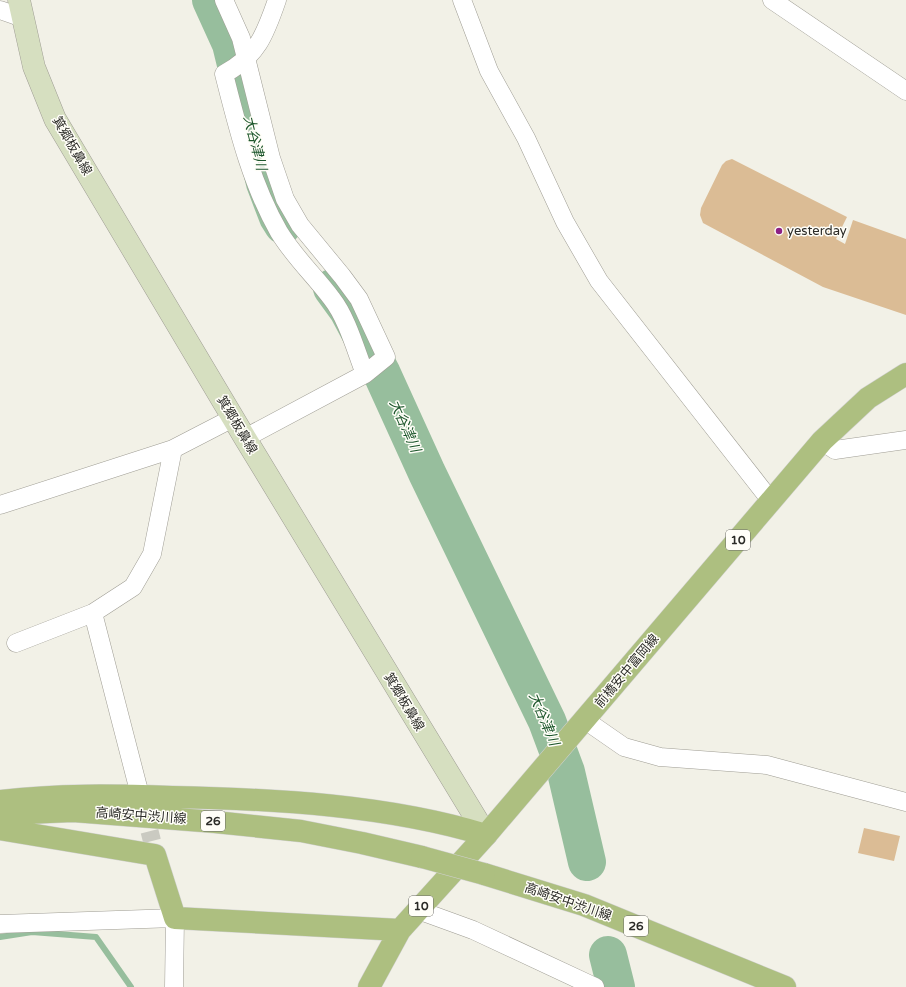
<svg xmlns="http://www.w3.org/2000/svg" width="906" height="987" font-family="'Varela Round','Noto Sans JP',sans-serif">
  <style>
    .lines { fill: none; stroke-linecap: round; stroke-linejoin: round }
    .stream { stroke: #97be9d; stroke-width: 6 }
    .river { stroke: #97be9d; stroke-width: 38 }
    .building { fill: #dbbc95 }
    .street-tunnel { stroke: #cacac1; stroke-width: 18; stroke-dasharray: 18 9; stroke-linecap: butt }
    .street-casing { stroke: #9f9d94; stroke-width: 19 }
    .secondary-casing { stroke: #9f9d94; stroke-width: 23 }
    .primary-casing { stroke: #d1d1d0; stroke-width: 23 }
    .street { stroke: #fff; stroke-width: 18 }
    .secondary { stroke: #d6dfc0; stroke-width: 22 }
    .primary { stroke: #adbf80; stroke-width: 22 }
    .primary-bridge-casing { stroke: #d1d1d0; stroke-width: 23; stroke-linecap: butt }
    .primary-bridge { stroke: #adbf80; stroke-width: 22 }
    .poi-dot { fill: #8d2185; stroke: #fffef8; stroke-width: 1.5 }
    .labels { text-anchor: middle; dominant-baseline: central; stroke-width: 3; stroke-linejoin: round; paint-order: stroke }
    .shield { fill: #fffef8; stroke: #6b6b66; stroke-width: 1 }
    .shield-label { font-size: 12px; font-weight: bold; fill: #2c2c28 }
    .street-label { font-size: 13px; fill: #2c2c28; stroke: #fffef8 }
    .poi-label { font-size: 13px; fill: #2c2c28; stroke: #fffef8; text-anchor: start }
    .water-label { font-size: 14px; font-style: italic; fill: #1c562b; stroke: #fffef8 }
  </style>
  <rect width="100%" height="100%" fill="#f2f1e7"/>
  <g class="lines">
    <path class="stream" d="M0,937l32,-5 64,5 35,50"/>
    <path class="river" d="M211,0l20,44 34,139 13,34 5,8
      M332,288l16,22 34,64 45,99 120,248 19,51 21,90
      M608,955l8,32"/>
  </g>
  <path class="building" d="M732,159l115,58 -11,22 9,5 8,-24 53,19v76l-83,-28 -120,-64 -3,-8 1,-7 21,-43 4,-4z
    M864,828l36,8 -6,25 -36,-8z"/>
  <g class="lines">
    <path class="street-tunnel" d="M143,805l9,36"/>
    <g class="street-casing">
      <path id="street" d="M224,0l17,38 30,120 14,41 15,26 42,51 17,23 27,58 -21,17 -120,64
        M277,0c-12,35 -20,56 -53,74 14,55 27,109 55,158 15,25 36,44 53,67 15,19 24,52 33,75
        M462,0l27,71 37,67 39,84 34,59 172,220
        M772,0l134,91
        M0,10l23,8
        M822,441l13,9 71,-10
        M0,505l173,-56 60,-31
        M93,613l47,182
        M16,643l77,-30 40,-26 19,-33 21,-105
        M585,720l39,27 36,10 107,8 139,37
        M418,910l55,20 122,57
        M0,924l175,-6 -1,69"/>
    </g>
    <g class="secondary-casing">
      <path id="secondary" d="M19,0l15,67 21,52 190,319 241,397"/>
    </g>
    <g class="primary-casing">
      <path id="primary" d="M0,801c57,-7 114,-6 172,-4 103,2 215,8 314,38
        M3,814l70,-3 142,11 86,9 61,12 60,14
        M0,829l155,26 20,63 225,12
        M484,874l100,31 201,82
        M369,987l31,-57 86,-95 336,-394 46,-43 38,-24"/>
    </g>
    <use href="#street" class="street"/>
    <use href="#secondary" class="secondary"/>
    <use href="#primary" class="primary"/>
    <g class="primary-bridge-casing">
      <path id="primary-bridge" d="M422,857l62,17"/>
    </g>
    <use href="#primary-bridge" class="primary-bridge"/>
  </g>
  <circle class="poi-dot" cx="779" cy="231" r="4"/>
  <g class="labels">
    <g class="shield">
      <rect x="726" y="530" width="24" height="20" rx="3"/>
      <rect x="201" y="811" width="24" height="20" rx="3"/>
      <rect x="409" y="896" width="24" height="20" rx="3"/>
      <rect x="624" y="916" width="24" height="20" rx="3"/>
    </g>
    <g class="shield-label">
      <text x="738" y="540">10</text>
      <text x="213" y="821">26</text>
      <text x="421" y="906">10</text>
      <text x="636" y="926">26</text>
    </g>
    <g class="street-label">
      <text transform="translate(72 146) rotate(60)">箕郷板鼻線</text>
      <text transform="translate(237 425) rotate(59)">箕郷板鼻線</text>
      <text transform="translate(627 671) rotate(-50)">前橋安中富岡線</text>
      <text transform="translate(404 702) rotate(59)">箕郷板鼻線</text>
      <text transform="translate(141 816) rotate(4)">高崎安中渋川線</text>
      <text transform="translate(568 902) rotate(19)">高崎安中渋川線</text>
    </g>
    <g class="poi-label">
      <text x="787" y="231">yesterday</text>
    </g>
    <g class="water-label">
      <text transform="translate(255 143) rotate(76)">大谷津川</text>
      <text transform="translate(405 426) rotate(66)">大谷津川</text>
      <text transform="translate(544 719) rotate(67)">大谷津川</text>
    </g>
  </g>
</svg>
